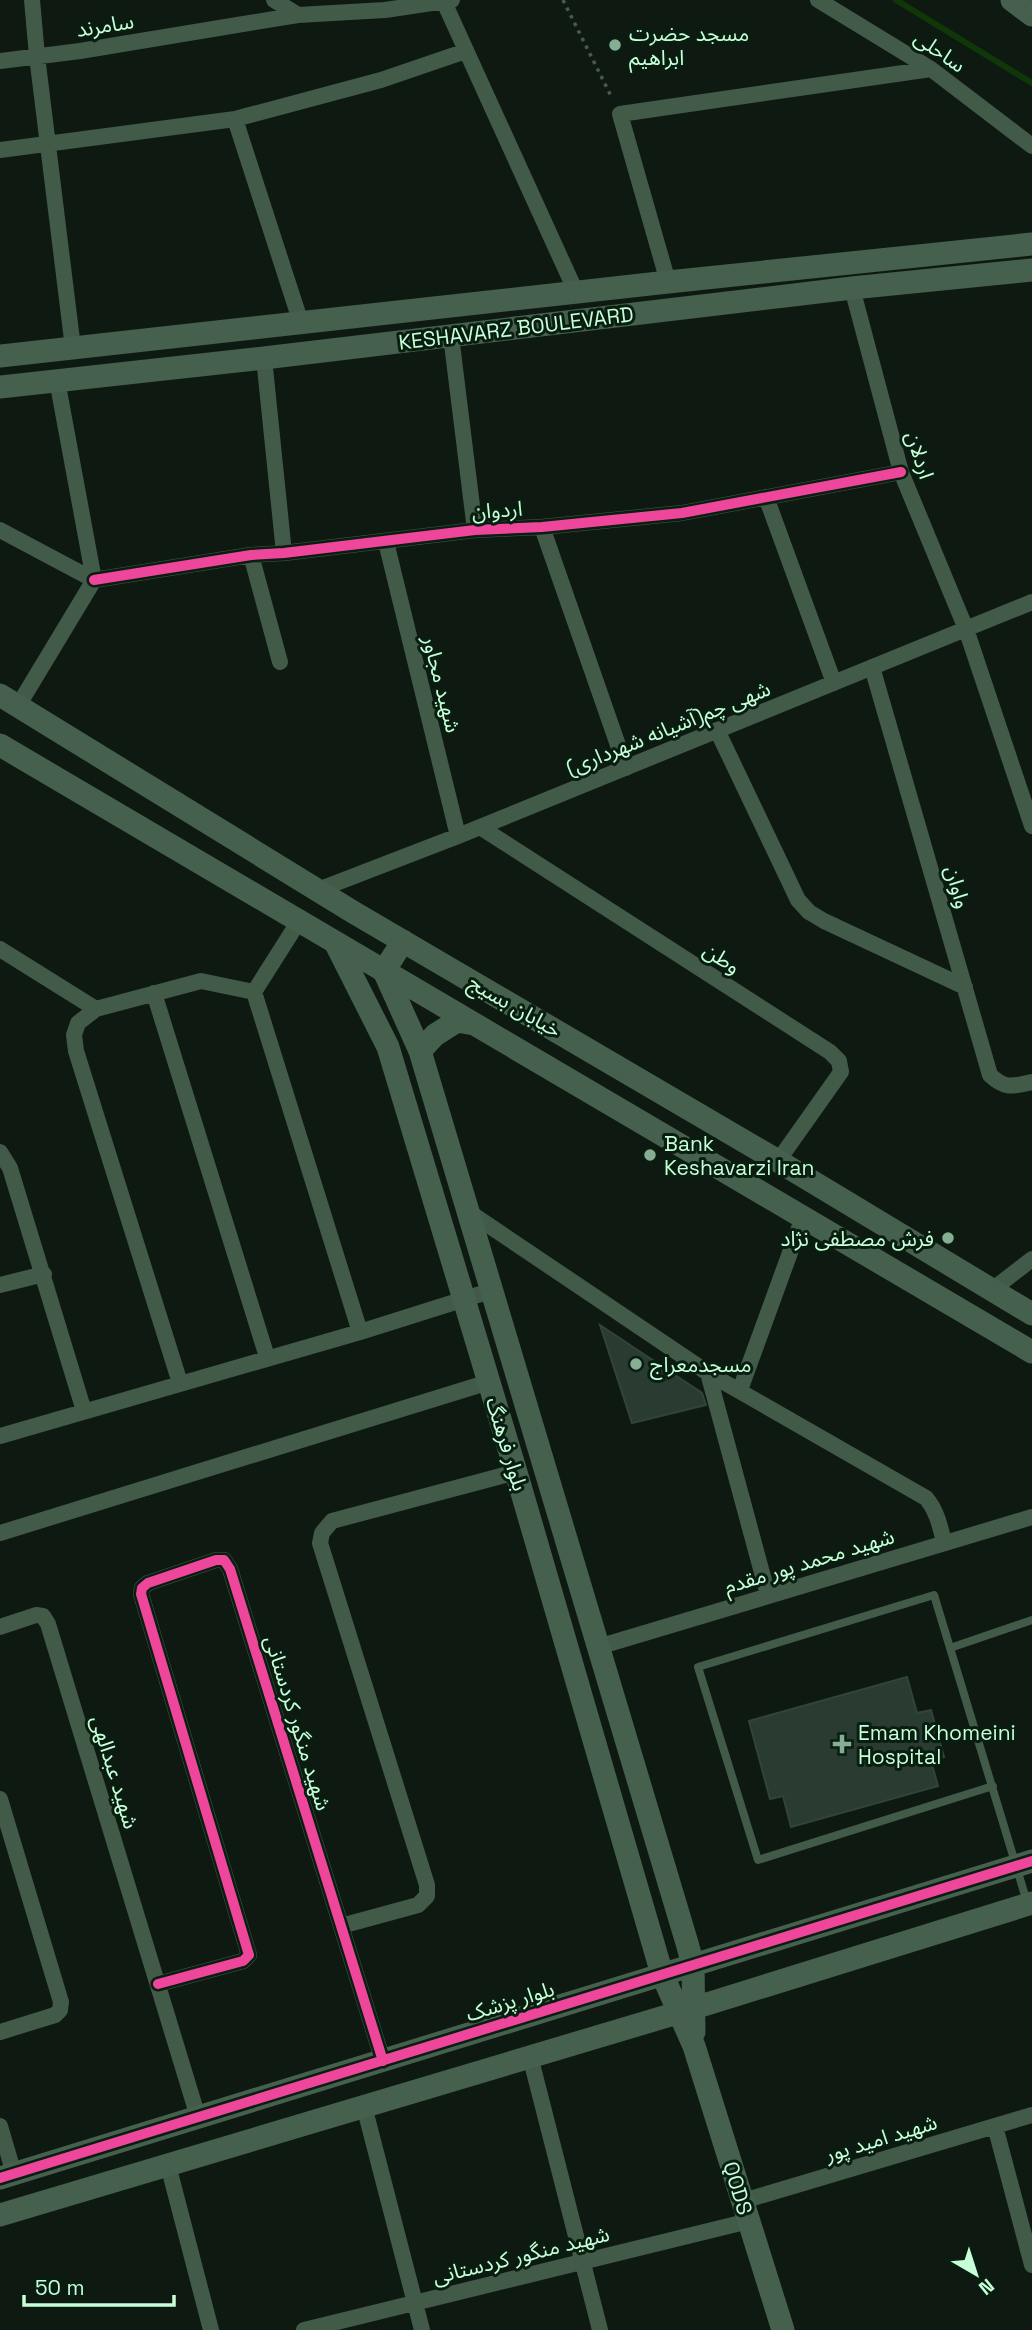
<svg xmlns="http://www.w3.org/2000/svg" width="1032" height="2330" font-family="'Space Grotesk','Noto Sans Arabic',sans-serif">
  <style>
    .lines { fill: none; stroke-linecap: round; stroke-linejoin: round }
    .stream { stroke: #0f3707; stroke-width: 6 }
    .building { fill: #2a3c31; stroke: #304437; stroke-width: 2 }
    .path { stroke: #4b5b43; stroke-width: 3.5; stroke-dasharray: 3.5 5; stroke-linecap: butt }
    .lane { stroke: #425a48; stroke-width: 8 }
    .street { stroke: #425a48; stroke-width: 16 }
    .secondary { stroke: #45604c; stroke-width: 23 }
    .cycleway-casing { stroke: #0a1d11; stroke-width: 15 }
    .cycleway { stroke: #ed469a; stroke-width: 10 }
    .poi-dot { fill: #86ae93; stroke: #0a1d11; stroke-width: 2.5 }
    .labels { text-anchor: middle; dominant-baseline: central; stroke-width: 6; stroke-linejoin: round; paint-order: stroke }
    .street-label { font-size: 21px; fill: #c6ffd8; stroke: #0a1d11 }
    .poi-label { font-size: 21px; fill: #c6ffd8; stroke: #0a1d11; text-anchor: start }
  </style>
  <rect width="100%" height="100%" fill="#0e1912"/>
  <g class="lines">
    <path class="stream" d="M896,0l136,83"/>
  </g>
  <path class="building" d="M600,1325l102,68 4,12 -74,18z
    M907,1677l10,36 14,-3 13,47 -13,4 7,25 -147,41 -8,-31 -13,3 -21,-78z"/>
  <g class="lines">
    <path class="path" d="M563,0l49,98"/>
    <path class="lane" d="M950,1648l82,-28
      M993,1786l-235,74 -60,-193 236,-72 93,307"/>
    <path class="street" d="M32,0l5,56 36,292
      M274,0l24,15 87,-5 67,-10
      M818,0l113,69 101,77
      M444,2l132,290
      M0,61l80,-10 218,-36
      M235,119l66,204
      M0,150l235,-31 146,-39 85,-29
      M668,282l-48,-168 311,-45
      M852,288l49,184 65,157 66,197
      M451,336l24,194
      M264,358l20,195
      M766,497l68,186
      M542,527l84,241
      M0,530l94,50
      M386,542l72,294
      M251,555l29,107
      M94,580l157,-25 33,-2 191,-23 67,-3 140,-14 219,-41
      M872,667l118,408c16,15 23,11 42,7
      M18,706l76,-126 -37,-200
      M717,730l81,170 11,12 15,9 141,66
      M480,827l350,225 9,9 2,11 -63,89
      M318,890l140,-54 574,-234
      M0,949l96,60
      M254,992l106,340
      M154,993l113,364
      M0,1152l10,16 74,243
      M466,1210l242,163 218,125c11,13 14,28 18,44
      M0,1285l44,-11
      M992,1290l40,-31
      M708,1373l60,222
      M180,1383l-104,-332 -2,-16 4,-12 18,-14 105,-28 53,11 45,-71
      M740,1390l63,-173
      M0,1436l360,-104 130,-41
      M0,1533l489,-151
      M0,1627l36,-12 7,1 5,8 150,493
      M598,1647l434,-130
      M0,1799l61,203 -1,8 -5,5 -55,17
      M341,1926l77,-21 9,-9v-11l-107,-342 2,-10 10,-12 184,-49
      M158,1984l85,-23 6,-6 -108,-361 1,-6 6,-5 68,-23h8l6,9 153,492
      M530,2056l70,274
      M364,2106l58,224
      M0,2126l14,48
      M995,2126l37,139
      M168,2165l43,165
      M743,2201l289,-86
      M304,2330l445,-109"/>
    <path class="secondary" d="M1012,0l20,15
      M0,356l668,-74 364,-38
      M0,387l264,-29 588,-70 180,-18
      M0,695l353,217 425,249 254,153
      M0,745l1032,607
      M403,941l-19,30 36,80 267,892 6,22 1,67
      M335,942l53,105 128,425 146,502 32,72 89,284
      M420,1051l15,-16 22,-14 17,3
      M0,2178l1032,-317
      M0,2215l694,-207 338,-105"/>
    <g class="cycleway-casing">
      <path id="cycleway" d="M94,580l157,-25 33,-2 191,-23 67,-3 140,-14 219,-41
        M158,1984l85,-23 6,-6 -108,-361 1,-6 6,-5 68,-23h8l6,9 153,492
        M0,2178l1032,-317"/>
    </g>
    <use href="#cycleway" class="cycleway"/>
  </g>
  <g class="poi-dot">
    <circle cx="615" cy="45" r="7"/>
    <circle cx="650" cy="1155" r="7"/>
    <circle cx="948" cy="1238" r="7"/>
    <circle cx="636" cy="1364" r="7"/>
    <path d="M838.5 1733.5h7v7h7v7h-7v7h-7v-7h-7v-7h7z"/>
  </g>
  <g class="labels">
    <g class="street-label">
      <text transform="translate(105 25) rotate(-9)">سامرند</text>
      <text transform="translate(940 51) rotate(35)">ساحلی</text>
      <text transform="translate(516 328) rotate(-7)">KESHAVARZ BOULEVARD</text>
      <text transform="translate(920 455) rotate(72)">اردلان</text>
      <text transform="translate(497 510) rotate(-4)">اردوان</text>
      <text transform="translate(442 684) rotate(76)">شهید مجاور</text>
      <text transform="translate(668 728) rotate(-22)">شهی چم(آشیانه شهرداری)</text>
      <text transform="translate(958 887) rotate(74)">واوان</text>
      <text transform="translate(722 958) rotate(33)">وطن</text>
      <text transform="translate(515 1006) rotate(30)">خیابان بسیج</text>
      <text transform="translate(507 1444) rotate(73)">بلوار فرهنگ</text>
      <text transform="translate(809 1561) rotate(-17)">شهید محمد پور مقدم</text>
      <text transform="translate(298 1723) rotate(73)">شهید منگور کردستانی</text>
      <text transform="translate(115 1772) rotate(73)">شهید عبدالهی</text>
      <text transform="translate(510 2001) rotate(-17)">بلوار پزشک</text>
      <text transform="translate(881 2138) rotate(-17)">شهید امید پور</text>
      <text transform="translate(738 2188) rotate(73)">QODS</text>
      <text transform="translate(521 2255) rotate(-14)">شهید منگور کردستانی</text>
    </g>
    <g class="poi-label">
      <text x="629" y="33">مسجد حضرت<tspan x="629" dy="24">ابراهیم</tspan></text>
      <text x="664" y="1143">Bank<tspan x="664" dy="24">Keshavarzi Iran</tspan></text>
      <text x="934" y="1238" text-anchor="end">فرش مصطفی نژاد</text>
      <text x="650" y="1364">مسجدمعراج</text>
      <text x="858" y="1732">Emam Khomeini<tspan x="858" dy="24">Hospital</tspan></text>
    </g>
  </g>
  <g transform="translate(976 2274) rotate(141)" stroke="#0a1d11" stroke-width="5" paint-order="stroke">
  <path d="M0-5L12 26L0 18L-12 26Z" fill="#c6ffd8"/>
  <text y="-10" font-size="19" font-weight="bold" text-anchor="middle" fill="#c6ffd8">N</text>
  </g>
  <path d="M24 2295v10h150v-10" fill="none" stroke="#c6ffd8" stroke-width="3.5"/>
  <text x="35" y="2295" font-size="21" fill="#c6ffd8" stroke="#0a1d11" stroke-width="5" paint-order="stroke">50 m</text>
</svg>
